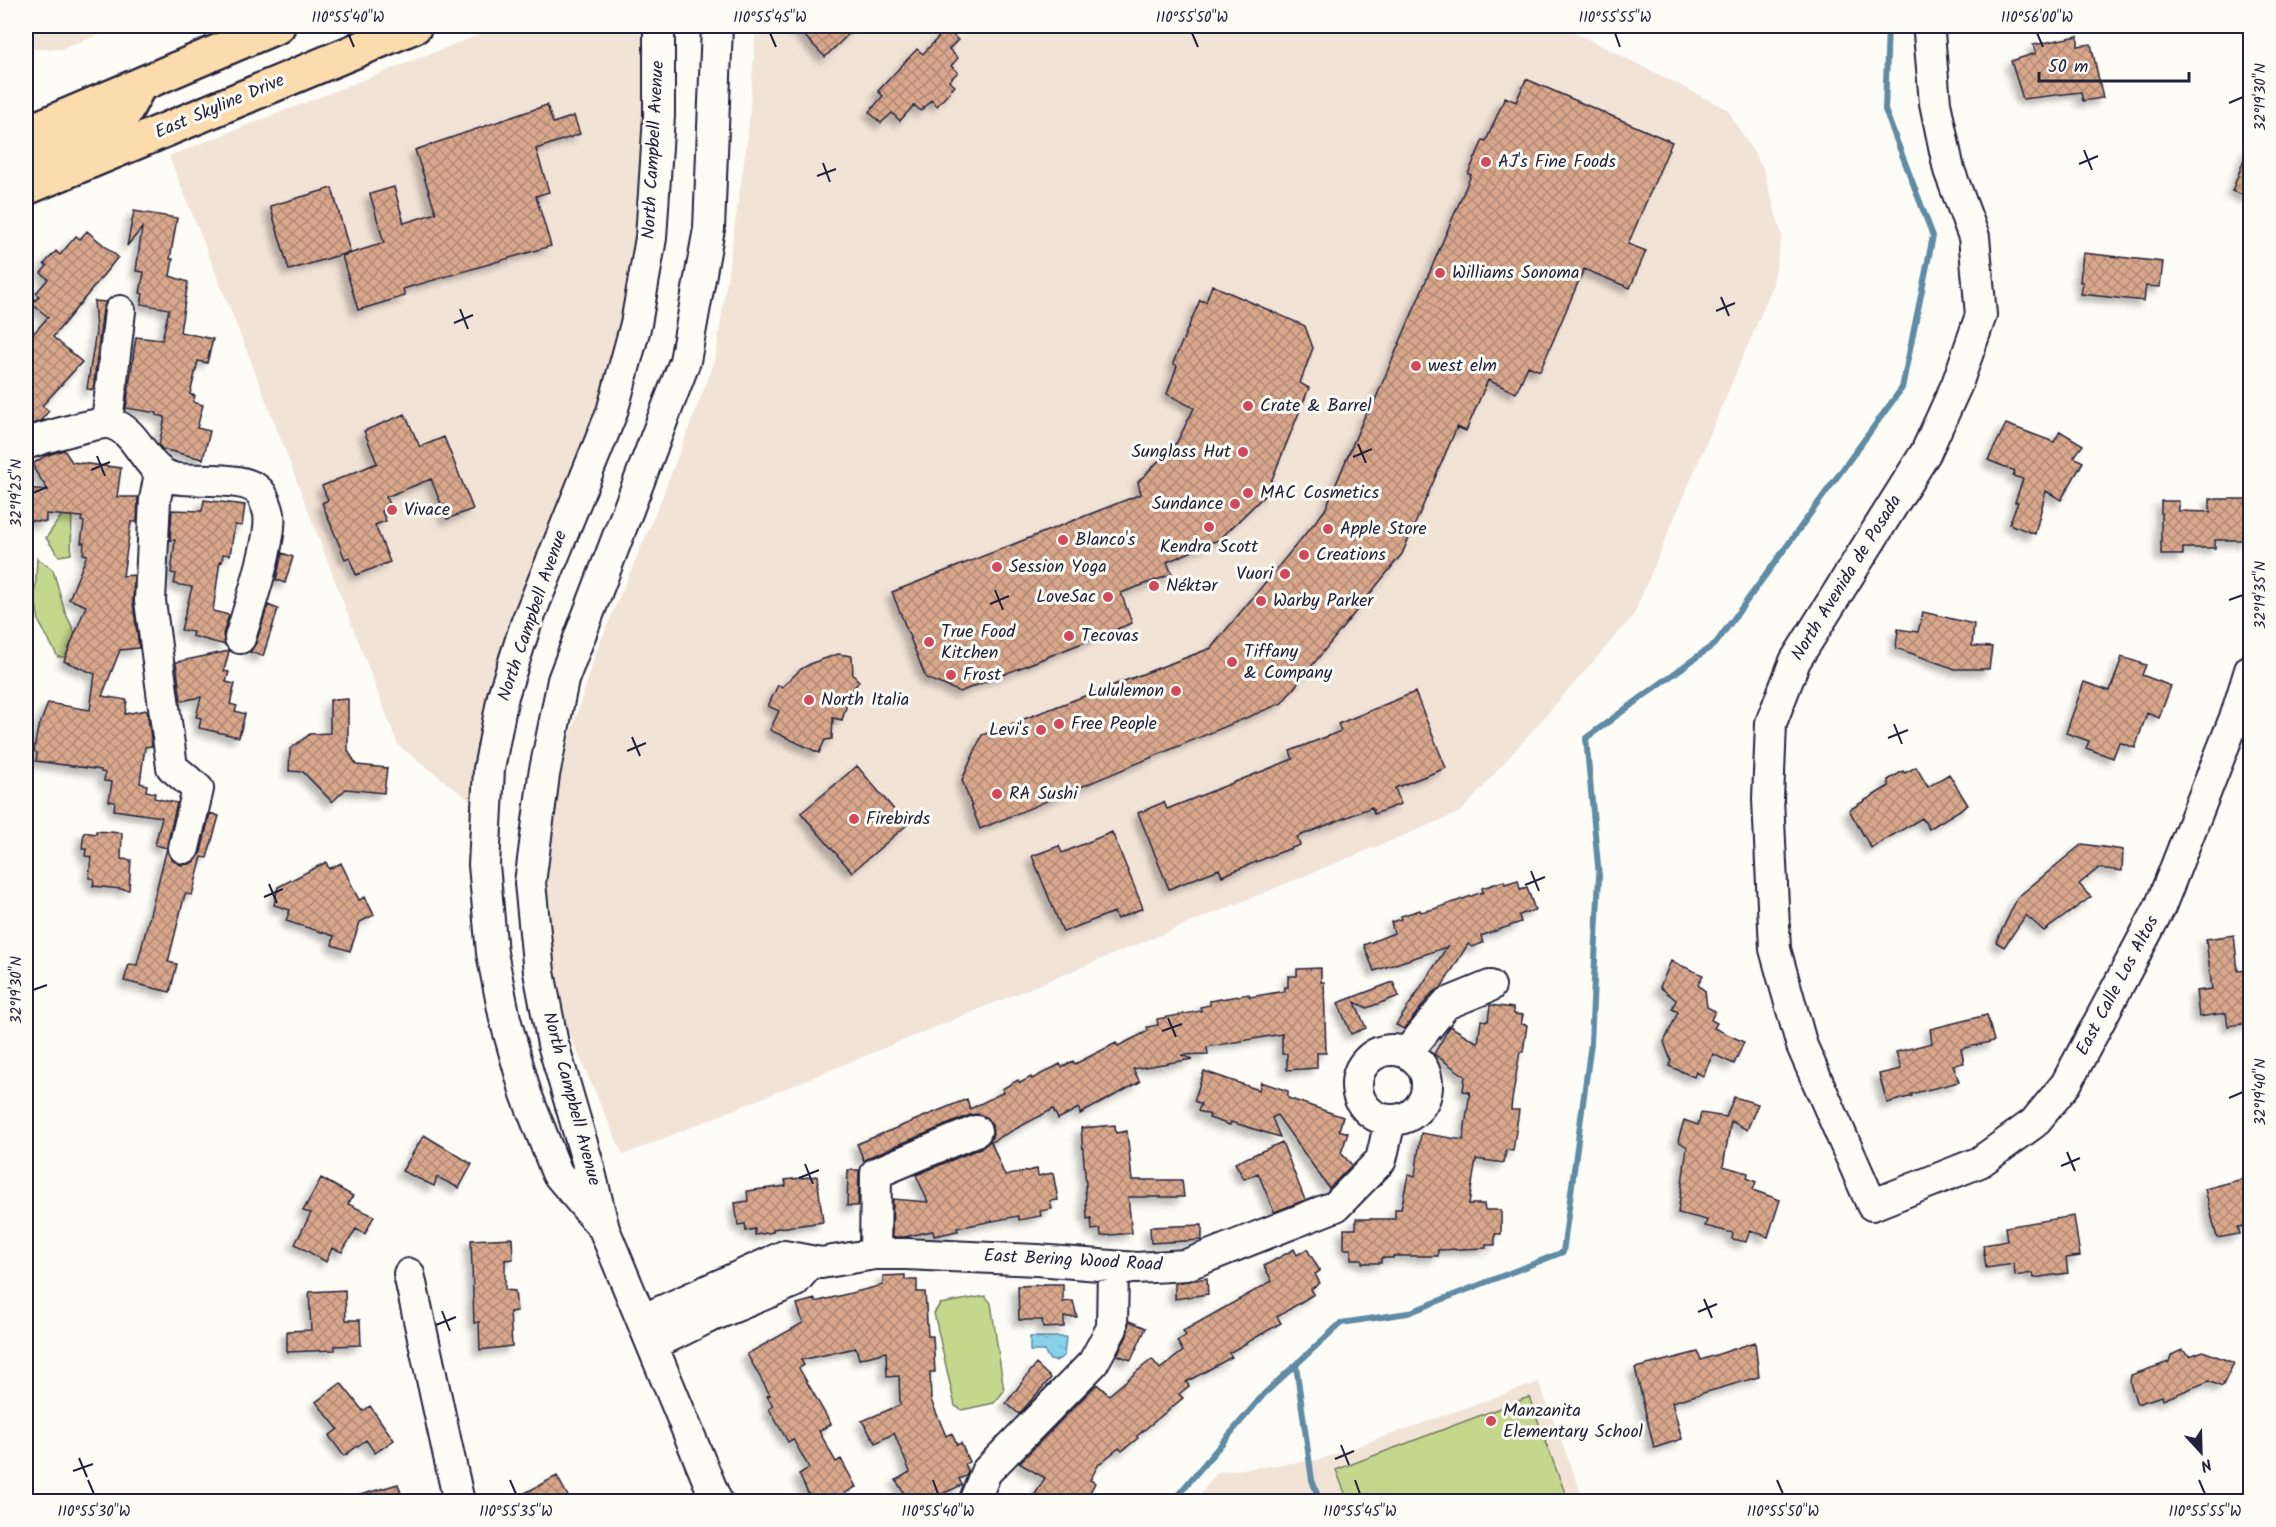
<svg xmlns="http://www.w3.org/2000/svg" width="2276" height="1527" font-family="Kalam,sans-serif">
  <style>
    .built { fill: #f2e3d7 }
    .green { fill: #c5d78c; stroke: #747c64; stroke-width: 1.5 }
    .water { fill: url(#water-ripples); stroke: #608ba4; stroke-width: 1.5 }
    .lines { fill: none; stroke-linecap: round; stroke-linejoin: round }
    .stream { stroke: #608ba4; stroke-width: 6 }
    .building { fill: url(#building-cross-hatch); stroke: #22223b; stroke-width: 1.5; filter: url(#shadow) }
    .minor-casing { stroke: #22223b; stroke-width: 34 }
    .major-casing { stroke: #22223b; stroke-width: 38 }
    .minor { stroke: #fdfcf7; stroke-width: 30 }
    .major { stroke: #fcdcac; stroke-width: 33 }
    .ticks { fill: none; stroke: #22223b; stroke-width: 2 }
    .poi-dot { fill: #d1495b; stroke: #fdfcf7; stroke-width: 2 }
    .labels { text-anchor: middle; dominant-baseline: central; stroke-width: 6; stroke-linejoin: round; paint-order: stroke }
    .street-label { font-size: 18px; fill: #22223b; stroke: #fdfcf7 }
    .poi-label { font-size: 18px; fill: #22223b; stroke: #fdfcf7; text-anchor: start }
    .neatline { fill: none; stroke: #22223b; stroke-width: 2 }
    .ticks-label { font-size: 15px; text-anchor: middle; fill: #22223b }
  </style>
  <defs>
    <pattern id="water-ripples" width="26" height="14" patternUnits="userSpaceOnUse" patternTransform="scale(1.5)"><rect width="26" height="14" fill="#89d1ea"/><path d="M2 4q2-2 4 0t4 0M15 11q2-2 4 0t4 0" fill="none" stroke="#76b3ca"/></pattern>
    <pattern id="building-cross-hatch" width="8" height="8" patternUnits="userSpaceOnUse" patternTransform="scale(1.5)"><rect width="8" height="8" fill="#d9a88c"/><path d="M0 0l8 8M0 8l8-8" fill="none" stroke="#b08874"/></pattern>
    <filter id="shadow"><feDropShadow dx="-5.5" dy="5.5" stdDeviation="3" flood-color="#0004"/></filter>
  </defs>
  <rect width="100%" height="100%" fill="#fdfcf7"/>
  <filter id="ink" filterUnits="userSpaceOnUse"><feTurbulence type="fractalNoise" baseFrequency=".0167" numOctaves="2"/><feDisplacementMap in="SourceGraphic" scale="12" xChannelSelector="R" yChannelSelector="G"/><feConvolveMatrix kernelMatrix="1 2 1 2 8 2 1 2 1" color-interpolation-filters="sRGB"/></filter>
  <g filter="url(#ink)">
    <path class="built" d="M26,26h89l-1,3 -52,20h-36z
      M501,26h149l-13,232 -30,128 -108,291 -27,125 -74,-57 -148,-386 -81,-203z
      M756,26h806l165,83 36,59 19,68 -10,52 -139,328 -172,196 -838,343 -55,-124 -17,-72 -5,-77 3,-54 18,-81 30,-98 58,-134 60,-154 33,-227z
      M1539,1382l45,119 -390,1 24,-30 100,-12z"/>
    <path class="green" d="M68,506l4,6 -1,42 -12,2 -13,-18z
      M37,558l16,12 12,42 10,21 -9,24h-8l-19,-35 -4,-26z
      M985,1296l6,7 13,88 -10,12 -32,7 -7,-4 -21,-93 6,-9z
      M1529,1397l39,104h-220l-12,-31z"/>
    <path class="water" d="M1030,1337h36l-2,19 -8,5 -6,-1 -6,-9h-14z"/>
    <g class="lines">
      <path class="stream" d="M1296,1365l16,115 8,22
        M1172,1502l92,-108 77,-71 67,-10 155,-61 28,-209 8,-167 -13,-138 130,-95 186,-255 31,-152 -48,-126 3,-84"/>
    </g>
    <path class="building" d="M795,26h62l-32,31z
      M946,29l12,11 -9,9 9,9 -7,8 7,6 -9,9 6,5 -18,20 -6,-6 -10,11 -7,-6 -14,16 -8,-8 -11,10 -12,-11 14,-16 -5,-5 39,-42 6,5z
      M2078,36v10l13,-2 12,54 -20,3 -2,-9 -58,7 -12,-38 25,-8 -3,-8z
      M1526,79l146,63 -44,102 18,7 -16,37 -46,-19 -44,102 -12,-5 -12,27 -28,-13 -22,51 -9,-4 -55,127 -120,149 -302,126 -18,-49 20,-45 229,-87 114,-138 41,-97 3,1 42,-98 60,-141 -3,-1 15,-34 3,1 19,-44 11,5z
      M547,105l6,18 21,-7 6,18 -44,15 13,43 -13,4 15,50 -148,43 2,7 -47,14 -16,-54 42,-13 -14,-49 24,-7 10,36 32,-10 -21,-63z
      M2249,146h1v52l-18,-7z
      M332,188l18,64 -61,18 -19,-64z
      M134,211l43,7 -7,41h3l-3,17 18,6 -8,50 33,7 -6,24 -9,-2 -8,33 5,2 -2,6 10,3 -6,23 13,3 -7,28 -41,-10 -3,-4 6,-28 -9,-2 1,-2 -31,-5 10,-71 26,3 7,-31 -28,-5 2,-10 -3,-1 4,-21 -8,-1 6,-43 -15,18z
      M87,231l31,26 -65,80 29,25 -40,44 7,5 -7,8 2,1 -18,6v-84l22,-25 -16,-13 7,-8 -3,-3 12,-14 -7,-6 6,-7 -3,-2 12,-13 4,4 16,-19 4,3z
      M2083,253l80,9 -3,25 -14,-1 -2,15 -63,-7 2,-12h-3z
      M1212,285l93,41 8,22 -13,35 9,5 -43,106 -46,45 -53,23 5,12 -51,19 11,30 -172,69 -34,-14 -34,-86 249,-98 -3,-12 39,-40 17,-34 -27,-14 10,-28 -4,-3 27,-63 6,2z
      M94,301l12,1 -3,7 -10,81 -6,-1 9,-58z
      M405,414l15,33 24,-10 29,72 -26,10 -16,-40 -45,18 4,10 -8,4 4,10 -11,4 15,37 -34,13 -7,-18 -4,2 -23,-56 6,-3 -6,-14 55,-23 -13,-32z
      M2006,424l48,18 6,-11 23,14 -9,12 9,5 -22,38 -15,-9 -11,43 -26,-10 9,-22h-3l8,-23 -10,-3 2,-5 -27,-11z
      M64,450l8,12 49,6 -4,29h21l-1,25h-6l-8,54 11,-1 -1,28 6,45 -19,2 -18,46 25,4 -2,14 22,-4 5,36 -7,1 -5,36 7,2 -1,6 9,2 -1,5 23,5 -10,42 1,8 4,7 9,5 8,-1 7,-4 5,-8 9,-39 9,3 -12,42 -5,-1 -10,38 -7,-1 -17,68 9,2 -7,28 -46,-11 5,-17 8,1 30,-117 -12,-3 7,-28 -48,-7 1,-8 -6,-1 3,-19 -8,-1 1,-8 -4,-1v-2l-65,-9 1,-8 -3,-2 3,-19 11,-29 42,7 5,-36 -31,-13 22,-55 -17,-7 18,-44 -4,-1 1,-11h-3l3,-21 -3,-1 1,-4 -36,-3v8l-20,-2v-32l22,2 -14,-21v-6l11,-7z
      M2210,499h36v41h-31v8h-32v7h-22v-54h18v10l31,1z
      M204,500l41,5 -3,21 -7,-1 -5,30 -7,-1 -1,8 -2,-1 -7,50 16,4 -6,19 2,11 -33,-9 1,-4 -12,-2 11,-43 -18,-3 2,-10 -5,-1 4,-33h-5l2,-30 30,1z
      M282,553l11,4 -8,26 -9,-3z
      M268,605l10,4 -15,47 -13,-4 6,-9z
      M1923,612l51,12 -2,22 20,1 -3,22h-34l-59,-21 2,-19 20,3z
      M229,651l-5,20 5,1 -3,10 9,2 -5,20 7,2 -2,5 10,3 -6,23 -40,-9 2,-10 -5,-1 5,-20 -20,4 -5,-39z
      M838,654l14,2 1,19 6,6 -9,13 -8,26 -9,-2 -1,21 -7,1 -6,13 -49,-23 9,-19 -11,-5 10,-21 4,2 19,-18 11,-6z
      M2122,657l24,8 -4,10 29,11 -12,32 -12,-5 -12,35 -16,-6 -6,16 -27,-10 3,-7 -23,-8 18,-51 26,9z
      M1415,692l31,76 -51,20 6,16 -27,10 -2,-7 -75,30 3,8 -27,10 -51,21 -3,-7 -50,20 -31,-76 26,-11 3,7 126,-50 -3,-8 51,-20 -3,-7z
      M348,699v52l9,14 30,3 -3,25 -38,-4 -14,13 -29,-30 -14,-1 1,-22 20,-15 20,-1v-33z
      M857,766l50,59 -55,47 -51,-59z
      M1916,767l12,20 21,-13 19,31 -39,24 -7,-11 -51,30 -22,-38 40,-24 -1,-6 15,-9 2,2z
      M96,831l26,2 -1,26 10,1 -2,30 -36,-4 1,-7 -5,-1 2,-21 -6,-1 1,-7h-4l2,-17 12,2z
      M1112,832l31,76 -26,11 -3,-7 -51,20 -31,-76 27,-10 3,7z
      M2082,844l41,6 -1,21 -23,-3 -20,16 12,13 -47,34 -18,-16 -22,32 -8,-5 22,-45z
      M326,862l3,7 12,-6 18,37 6,-3 9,18 -14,7 -10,29 -18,-6 2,-9 -48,-15 4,-11 -16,-5 4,-18z
      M1518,880l2,9 7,-2 8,23 -16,5 2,7 -40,14 2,7 -11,4 -4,-3 -27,44 -9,5 -28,36 -8,-4 51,-78 -73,24 -10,-26 30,-12 -3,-11 10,-3v-3l19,-6 1,2 13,-3 49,-17 -1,-4 22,-7 1,3z
      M2234,935l4,36 9,-1 3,9v44l-22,3 -2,-13 -27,4 -3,-26 16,-2 -6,-50z
      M1671,961l32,14 -5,10 7,6 2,16 8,4 -4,9 6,3 -3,5 30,14 -10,22 -21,-10 -10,22 -7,-4 -2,5 -25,-11 2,-5 -7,-19 14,-30 -6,-3 4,-9 -16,-13z
      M1321,968v14h3l2,71h-9v15l-30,2v-16h-5v-20l-75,13 1,7 -27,1 12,4 -60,10 7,13 -60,32 -1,-6 -21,11 -5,-10 -62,33 14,34 32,-7 1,7 15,-3 5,27 -8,1 2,8 -12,2 1,5 -22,4 -1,-4 -61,12 1,3 -24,5 -1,-5 -29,6h-12l1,-38 35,3 -12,-27 67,-28 7,-6 3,-7 -1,-9 -6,-8 -8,-3 -8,1 -101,42 -5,4 -7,-17 110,-45 3,10 34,-17 -2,-3 16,-9 2,3 11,-6 1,2 28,-15 2,3 11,-6 2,3 41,-21 2,3 30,-15 -1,-4 11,-2 -1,-6 44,-8 -1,-4 10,-2v-4l39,-7 1,3 35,-6v-4h3v-11h9v-7z
      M1393,982l6,14 -32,12 -12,-6 11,26 -15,6 -13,-31z
      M1490,1005l23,3 1,6 9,1 -2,9 6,1 -4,27h-3l-8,48 -1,10h8l-6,41 -7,-1 -2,13 -28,-4 -7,45h15l1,6h16v24h-6v11h-9v3l-48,2v6h-45v2h-12v5h-19v-4h-11v-10h-7v-20h12v-10h39v-10h6l7,-34 7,1 6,-43 42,7 7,-48 -7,-1 2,-15 -31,-22 16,-28 28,17 3,-23 7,1z
      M1987,1015l7,26 -33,8 3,14 -11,2 6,17 -48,12 1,2 -25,7 -8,-29 22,-5 -5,-17 36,-9 -2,-14z
      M1204,1071l55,19 2,-8 27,9v7l55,19 -4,13 9,3 -7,20 11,12 -23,23 -52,-73 -5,3 8,19 -49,-15 -1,3 -21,-7 1,-3 -12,-4 3,-7 -7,-3z
      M1734,1097l24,7 -11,26 -16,-9 -8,45 25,7 -1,5 9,4 -3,8 27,10 -12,37 -18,-7 -4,12 -14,-3 1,-6 -28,-7 2,-6 -29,-7 9,-66 -9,-6 6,-21 14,5 3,-12 25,4z
      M1115,1125l1,8 11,-2 5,49h50l2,17h-56l4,36 -31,3 -1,-7 -8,1 -1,-12 -4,1 -2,-33h1l-5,-58z
      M424,1135l48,29 -13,24 -22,-11 -3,9 -32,-15z
      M1282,1142l23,58 -31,12 -16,-39 -14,6 -9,-16z
      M848,1170h11l-1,36h-11z
      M817,1176l6,46 -50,7v3l-18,3v-6l-9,2 -1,-7 -7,1 -3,-22 13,-2 -1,-10 39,-5 -1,-6z
      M2250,1177v48l-12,2 2,7 -23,4 -12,-49z
      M321,1178l32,18 -5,8 26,12 -9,18 -9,-5 -14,23 -10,-4 -6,14 -31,-18 16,-31 -8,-2z
      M2074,1216l6,40 -14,2 2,15 -34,5 -1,-5 -18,3 -1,-12 -28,4 -3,-23 24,-4 -2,-14z
      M1202,1225v15l-51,3 -1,-16z
      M512,1238l1,21 -8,1v30l10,1 2,20 -7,1 2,34 -32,4 -1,-28 -5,1 -3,-83z
      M1294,1249l3,6 10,-6 13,22 -5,3 5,9 -9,6 3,5 -37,23 4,6 -52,30 3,4 -46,25 3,4 -10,8 4,4 -46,38 1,2 -16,13 -3,-3 -20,16 -9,16 5,3 -10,19h-41l-10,-6 11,-18 -26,-15 78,-79 12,11 43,-36 8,10 23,-18 -6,-10 9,-5 -3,-5 89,-50 -8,-15z
      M905,1275v5h12v12h8l3,44h5l2,36h-5l1,28 15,36 6,-3 5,12 4,-2 8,19 -4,2 3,7 -2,5 -7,3 3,6 -37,17h-16l-13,-22 14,-8 -16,-39 -18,10 -14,-22 38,-16 -1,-29 -12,1 -1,-25 -27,7 -3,-11 -55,12 3,5 -5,3 32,56 -12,7 17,31 5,-3 15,28 -11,6 4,9h-37l-13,-28 10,-6 -16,-29 -5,3 -19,-33 4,-3 -6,-10 3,-1 -23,-41 56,-31 -6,-19 18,-5v3l68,-17v-9z
      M1207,1278l1,16 -33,5v-16z
      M1044,1284h19v18l10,-1 4,16h-13v10l-21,1 -1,-8h-23l-1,-34 26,-1z
      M345,1290l1,30h14l1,25 -26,1v4l-48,2v-21l24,-1 -2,-38z
      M1129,1321l17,7 -15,32 -14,-5 10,-19z
      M1755,1342l4,35 -87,25 10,37 -28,9 -19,-80 63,-16 3,8z
      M2182,1350l8,6 13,-5 31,12 -12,24 -13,-6 -46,19 -1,-4 -25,8 -7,-21 1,-8 38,-13 2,-7z
      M1036,1364l15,14 -32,36 -13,-11z
      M341,1383l22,28 7,-5 24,34 -19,13 -9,-13 -22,16 -15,-20 9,-7 -22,-27z
      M557,1476l14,26h-63z
      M398,1484l6,18h-51v-5z"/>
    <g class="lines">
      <g class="minor-casing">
        <path id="minor" d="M717,26l-8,203 -24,132 -122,319 -19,95 -14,108 9,89 14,72 35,120 16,65 113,273
          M1931,26l-2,7 6,70 14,67 25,67 7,78 -24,69 -31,68 -131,209 -24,62 -3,76 7,150 27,97 70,159 108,-43 54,-39 32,-39 94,-177 76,-192 14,-45
          M107,422l13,-111
          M26,444c9,-4 75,-23 83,-21 31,7 34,47 64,55 21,5 80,-5 90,19 2,5 5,11 6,17 4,24 -21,97 -29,124
          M160,473l-5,27 -5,101 22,166 26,22 -14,59
          M1357 1085a35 35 0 1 1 70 0a35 35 0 1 1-70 0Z
          M1407,1053l39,-49 44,-18
          M600,1224l-43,-51 -31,-79 -21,-75 -13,-66 -8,-88 5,-96 14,-73 23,-72 86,-212 24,-88 15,-86 8,-122v-90
          M875,1254l1,-81 100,-42
          M409,1274l50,228
          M642,1320l142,-64 37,7 54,-9h31l131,6 99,8 50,-3 150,-59 45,-46 9,-39
          M652,1345l53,-26 89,-37 17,-20
          M974,1502l12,-30 107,-109 19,-35 1,-61"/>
      </g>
      <g class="major-casing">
        <path id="major" d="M26,133l252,-107
          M26,163l69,-29 29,-20 15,-28
          M26,188l389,-162"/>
      </g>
      <use href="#minor" class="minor"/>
      <use href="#major" class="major"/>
    </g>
  </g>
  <path class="ticks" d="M348,33l6,14M770,33l6,14M1192,33l6,14M1615,33l5,14M2037,33l6,14M2229,103l14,-6M2084,150l8,20M823,163l7,19M2079,164l19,-8M817,176l19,-7M1721,297l8,19M460,309l8,20M1716,311l19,-8M454,323l19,-8M1358,444l8,19M97,456l8,20M1353,457l19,-8M91,470l19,-8M33,493l14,-6M995,590l8,20M2229,600l14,-5M990,604l19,-8M1894,724l8,20M632,737l8,19M1888,738l20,-8M627,751l19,-8M1531,871l8,20M269,884l8,19M1525,885l20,-8M264,897l19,-8M33,990l14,-5M1168,1018l8,19M1162,1031l20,-7M2229,1098l14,-6M2067,1152l8,19M805,1164l8,20M2061,1166l19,-8M799,1178l20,-8M1704,1299l8,19M442,1311l8,20M1698,1312l19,-8M436,1325l20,-8M1341,1445l8,20M79,1458l8,19M1335,1459l19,-8M73,1471l20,-7M88,1480l6,14M510,1480l6,14M933,1480l5,14M1355,1480l5,14M1777,1480l6,14M2199,1480l6,14"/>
  <g class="poi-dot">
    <circle cx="1486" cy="162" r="6"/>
    <circle cx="1440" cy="273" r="6"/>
    <circle cx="1416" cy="366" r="6"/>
    <circle cx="1248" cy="406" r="6"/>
    <circle cx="1243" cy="452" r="6"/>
    <circle cx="1248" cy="493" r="6"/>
    <circle cx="1235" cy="504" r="6"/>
    <circle cx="392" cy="510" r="6"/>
    <circle cx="1209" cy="527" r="6"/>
    <circle cx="1328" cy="529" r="6"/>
    <circle cx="1063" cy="540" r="6"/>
    <circle cx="1304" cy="555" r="6"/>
    <circle cx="997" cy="567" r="6"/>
    <circle cx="1285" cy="574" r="6"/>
    <circle cx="1154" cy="586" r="6"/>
    <circle cx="1108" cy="597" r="6"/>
    <circle cx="1261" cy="601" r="6"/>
    <circle cx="1069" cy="636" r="6"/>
    <circle cx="929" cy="642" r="6"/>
    <circle cx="1232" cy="662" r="6"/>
    <circle cx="951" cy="675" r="6"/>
    <circle cx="1176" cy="691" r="6"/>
    <circle cx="809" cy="700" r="6"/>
    <circle cx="1059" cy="724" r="6"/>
    <circle cx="1041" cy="730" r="6"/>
    <circle cx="997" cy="794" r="6"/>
    <circle cx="854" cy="819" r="6"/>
    <circle cx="1491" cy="1421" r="6"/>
  </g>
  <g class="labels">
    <g class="street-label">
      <text transform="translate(220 107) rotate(-23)">East Skyline Drive</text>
      <text transform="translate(654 150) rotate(-87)">North Campbell Avenue</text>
      <text transform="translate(1847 578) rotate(-58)">North Avenida de Posada</text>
      <text transform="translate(533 616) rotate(-71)">North Campbell Avenue</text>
      <text transform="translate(2118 986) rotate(-62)">East Calle Los Altos</text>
      <text transform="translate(571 1099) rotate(75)">North Campbell Avenue</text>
      <text transform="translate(1073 1261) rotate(3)">East Bering Wood Road</text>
    </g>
    <g class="poi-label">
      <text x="1498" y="162">AJ's Fine Foods</text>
      <text x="1452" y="273">Williams Sonoma</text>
      <text x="1428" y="366">west elm</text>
      <text x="1260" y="406">Crate &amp; Barrel</text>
      <text x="1231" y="452" text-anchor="end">Sunglass Hut</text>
      <text x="1260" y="493">MAC Cosmetics</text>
      <text x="1223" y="504" text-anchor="end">Sundance</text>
      <text x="404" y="510">Vivace</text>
      <text x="1340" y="529">Apple Store</text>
      <text x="1075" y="540">Blanco's</text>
      <text x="1209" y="547" text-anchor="middle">Kendra Scott</text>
      <text x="1316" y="555">Creations</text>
      <text x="1009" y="567">Session Yoga</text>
      <text x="1273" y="574" text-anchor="end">Vuori</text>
      <text x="1166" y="586">Néktər</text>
      <text x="1096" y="597" text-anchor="end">LoveSac</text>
      <text x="1273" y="601">Warby Parker</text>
      <text x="941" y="632">True Food<tspan x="941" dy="21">Kitchen</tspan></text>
      <text x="1081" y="636">Tecovas</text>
      <text x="1244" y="652">Tiffany<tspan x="1244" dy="21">&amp; Company</tspan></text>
      <text x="963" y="675">Frost</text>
      <text x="1164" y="691" text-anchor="end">Lululemon</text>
      <text x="821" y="700">North Italia</text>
      <text x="1071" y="724">Free People</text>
      <text x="1029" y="730" text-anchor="end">Levi's</text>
      <text x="1009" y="794">RA Sushi</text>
      <text x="866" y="819">Firebirds</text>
      <text x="1503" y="1411">Manzanita<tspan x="1503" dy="21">Elementary School</tspan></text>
    </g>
  </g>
  <rect width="2276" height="1527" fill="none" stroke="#fdfcf7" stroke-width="66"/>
  <g transform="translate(2201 1452) rotate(158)" stroke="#fdfcf7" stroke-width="4.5" paint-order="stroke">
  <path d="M0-4.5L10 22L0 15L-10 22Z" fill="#22223b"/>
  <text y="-9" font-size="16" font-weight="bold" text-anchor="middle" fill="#22223b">N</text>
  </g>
  <path d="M2039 72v9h150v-9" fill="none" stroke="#22223b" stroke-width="3"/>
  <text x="2048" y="72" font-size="18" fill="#22223b" stroke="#fdfcf7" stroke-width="4.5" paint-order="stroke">50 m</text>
  <rect x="33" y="33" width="2210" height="1461" class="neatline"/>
  <g class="ticks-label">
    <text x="348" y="22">110°55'40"W</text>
    <text x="770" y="22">110°55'45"W</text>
    <text x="1192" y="22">110°55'50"W</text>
    <text x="1615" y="22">110°55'55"W</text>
    <text x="2037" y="22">110°56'00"W</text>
    <text transform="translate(2260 97) rotate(-90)" y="5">32°19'30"N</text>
    <text transform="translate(16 493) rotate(-90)" y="5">32°19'25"N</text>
    <text transform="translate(2260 595) rotate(-90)" y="5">32°19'35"N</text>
    <text transform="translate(16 990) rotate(-90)" y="5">32°19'30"N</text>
    <text transform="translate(2260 1092) rotate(-90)" y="5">32°19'40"N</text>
    <text x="94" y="1516">110°55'30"W</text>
    <text x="516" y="1516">110°55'35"W</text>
    <text x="938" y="1516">110°55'40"W</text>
    <text x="1360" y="1516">110°55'45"W</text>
    <text x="1783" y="1516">110°55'50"W</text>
    <text x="2205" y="1516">110°55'55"W</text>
  </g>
</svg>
